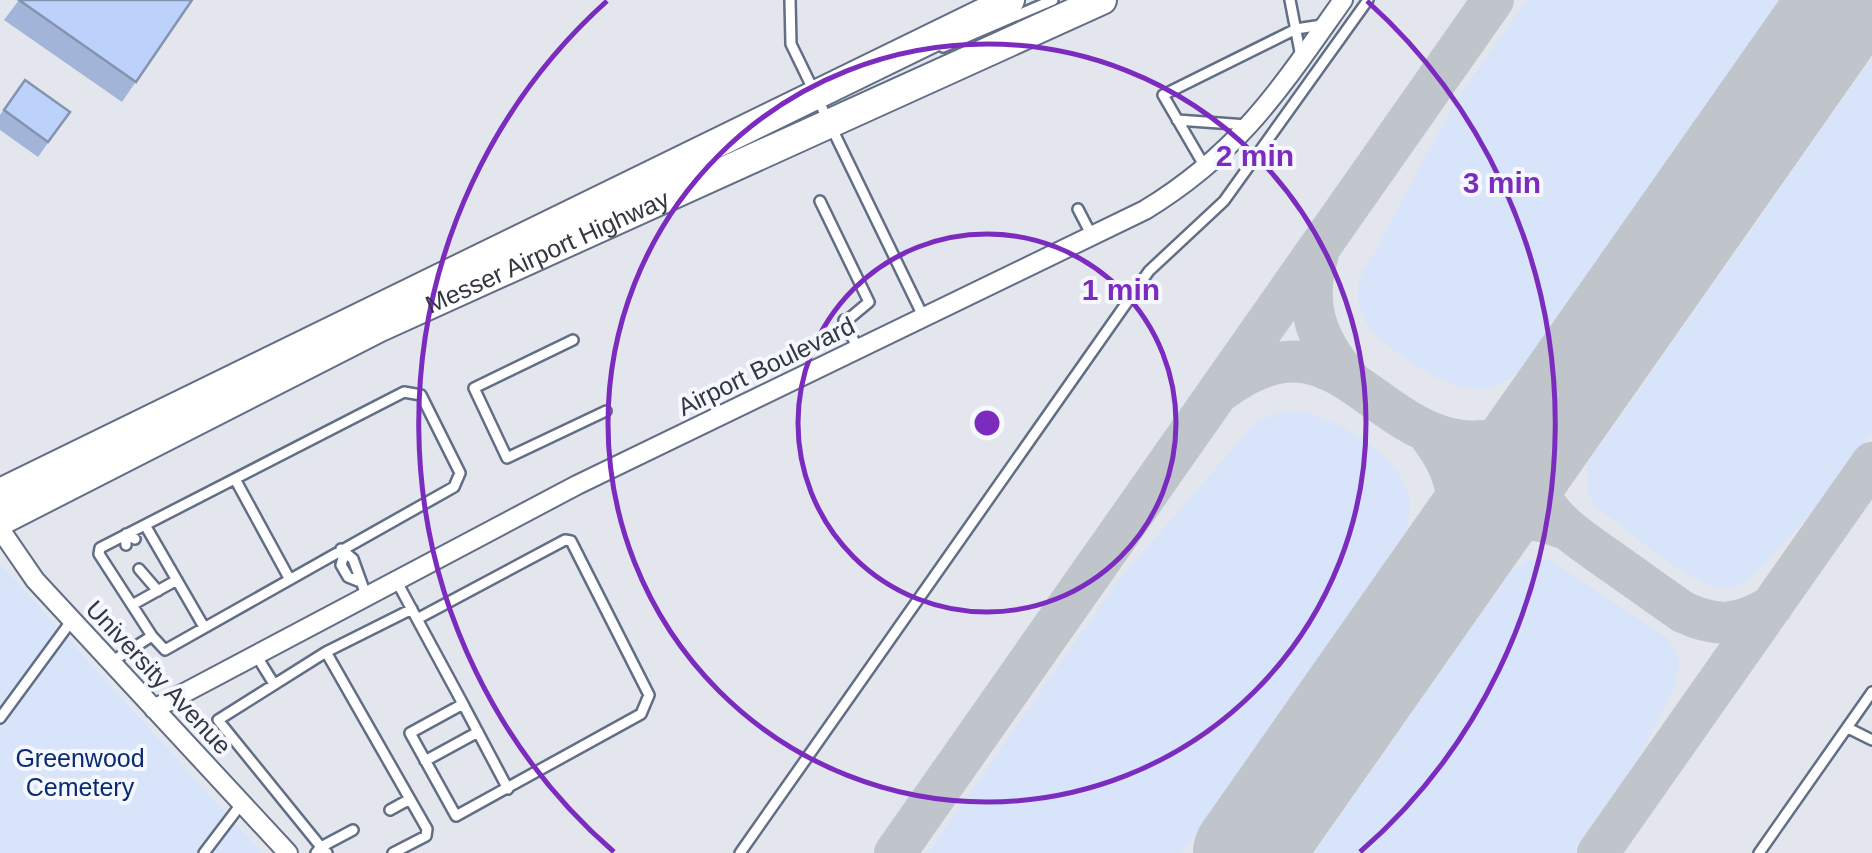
<svg xmlns="http://www.w3.org/2000/svg" width="1872" height="853" font-family="Arial,sans-serif">
  <style>
    .built { fill: #e3e7ed }
    .green { fill: #d8e4f9 }
    .lines { fill: none; stroke-linecap: round; stroke-linejoin: round }
    .taxiway { stroke: #c0c4cb; stroke-width: 42 }
    .runway { stroke: #c0c4cb; stroke-width: 108 }
    .service-casing { stroke: #626e85; stroke-width: 14 }
    .minor-casing { stroke: #626e85; stroke-width: 22 }
    .secondary-casing { stroke: #626e85; stroke-width: 32 }
    .service { stroke: #fff; stroke-width: 9 }
    .minor { stroke: #fff; stroke-width: 18 }
    .secondary { stroke: #fff; stroke-width: 28 }
    .wall { fill: #a2b5d8 }
    .building { fill: #bcd2fb; stroke: #8493b0; stroke-width: 2.5 }
    .ring { fill: none; stroke: #7b2cbf; stroke-width: 5 }
    .labels { text-anchor: middle; dominant-baseline: central; stroke-width: 8; stroke-linejoin: round; paint-order: stroke }
    .street-label { font-size: 25px; fill: #323742; stroke: #f5f8fe }
    .park-label { font-size: 25px; fill: #0a2a74; stroke: #f5f8fe }
    .centre { fill: #7b2cbf; stroke: #f5f8fe; stroke-width: 5 }
    .ring-label { font-size: 30px; text-anchor: middle; font-weight: bold; fill: #7b2cbf; stroke: #f5f8fe; stroke-width: 8; stroke-linejoin: round; paint-order: stroke }
  </style>
  <rect width="100%" height="100%" fill="#f5f8fe"/>
  <path class="built" d="M0,0h1872v853h-1609l-263,-290z"/>
  <path class="green" d="M1526,0h254l-259,369c-12,11 -26,20 -43,20 -31,2 -97,-42 -113,-68 -7,-13 -7,-25 -7,-39l96,-178z
    M1872,57v376l-44,62 -76,82c-10,6 -18,12 -30,11 -36,-4 -98,-61 -128,-83l-6,-12v-30z
    M1281,411c40,-5 111,38 125,77 6,15 3,30 -1,46l-223,319h-254l189,-271 138,-159z
    M1548,559l121,80 11,24 -6,26 -50,96 -47,68h-263l198,-283 16,-10z
    M0,563l263,290h-263z"/>
  <g class="lines">
    <path class="taxiway" d="M1318,254c-15,48 -3,86 30,123
      M1222,390c102,-76 138,21 221,47 39,12 77,-2 111,-21
      M1549,423c-32,71 0,95 56,134 26,18 52,37 78,55 34,16 56,14 89,-6
      M1435,436l117,84
      M1431,437c32,41 34,83 16,131
      M1470,536c29,-18 57,-23 90,-9
      M895,853l598,-853
      M1598,853l274,-390"/>
    <path class="runway" d="M1247,853l598,-853"/>
    <g class="service-casing">
      <path id="service" d="M790,0l1,44 132,272
        M1290,0l11,57
        M943,47l110,-47
        M1177,120l70,5
        M1205,167l-42,-72 133,-66 26,-4
        M820,201l49,101 -24,20
        M1078,209l14,27
        M844,320l14,29
        M573,340l-99,48 33,70 99,-47
        M235,479l54,99
        M145,525l59,102
        M126,545v-11l9,5
        M341,549l12,10 13,36
        M344,555l-3,10 7,12 10,4
        M139,569l19,22
        M397,582l66,122 -53,29 46,83 185,-102 8,-19 -78,-154 -6,-1 -148,79
        M132,605l45,-25
        M326,652l86,-43
        M256,655l18,29
        M111,662l41,-26 -53,-82 1,-6 304,-156 17,3 39,78 -6,14 -289,163 -13,-14
        M463,704l45,85
        M0,718l72,-98
        M1848,728l24,12
        M425,761l53,-29
        M390,810l20,-11
        M204,853l38,-50
        M316,853l5,-6 -103,-127 108,-68 101,177 -1,7 -33,17
        M327,853l-6,-6 32,-17
        M740,853l409,-582 75,-70 144,-201
        M1759,853l113,-161"/>
    </g>
    <g class="minor-casing">
      <path id="minor" d="M0,529l35,51 253,273
        M154,709l423,-224 568,-275c95,-58 135,-121 198,-210"/>
    </g>
    <g class="secondary-casing">
      <g id="secondary">
        <path d="M0,493l1010,-493"/>
        <path id="s1" d="M0,521l378,-193 724,-328"/>
      </g>
    </g>
    <use href="#service" class="service"/>
    <use href="#minor" class="minor"/>
    <use href="#secondary" class="secondary"/>
  </g>
  <path class="wall" d="M19,0h173l-70,102 -118,-82z
    M25,80l45,32 -32,45 -38,-27v-15z"/>
  <path class="building" d="M19,0h173l-56,82z
    M25,80l45,32 -22,30 -44,-32z"/>
  <g class="ring">
    <circle cx="987" cy="423" r="189"/>
    <circle cx="987" cy="423" r="379"/>
    <path d="M614 852A568 568 0 0 1 607 1M1367 1A568 568 0 0 1 1360 852"/>
  </g>
  <g class="labels">
    <g class="street-label">
      <text stroke="none"><textPath href="#s1" startOffset="610">Messer Airport Highway</textPath></text>
      <text transform="translate(766 366) rotate(-26)">Airport Boulevard</text>
      <text transform="translate(159 677) rotate(47)">University Avenue</text>
    </g>
    <g class="park-label">
      <text x="80" y="758">Greenwood<tspan x="80" dy="29">Cemetery</tspan></text>
    </g>
  </g>
  <circle cx="987" cy="423" r="15" class="centre"/>
  <g class="ring-label">
    <text x="1255" y="166">2 min</text>
    <text x="1502" y="193">3 min</text>
    <text x="1121" y="300">1 min</text>
  </g>
</svg>
